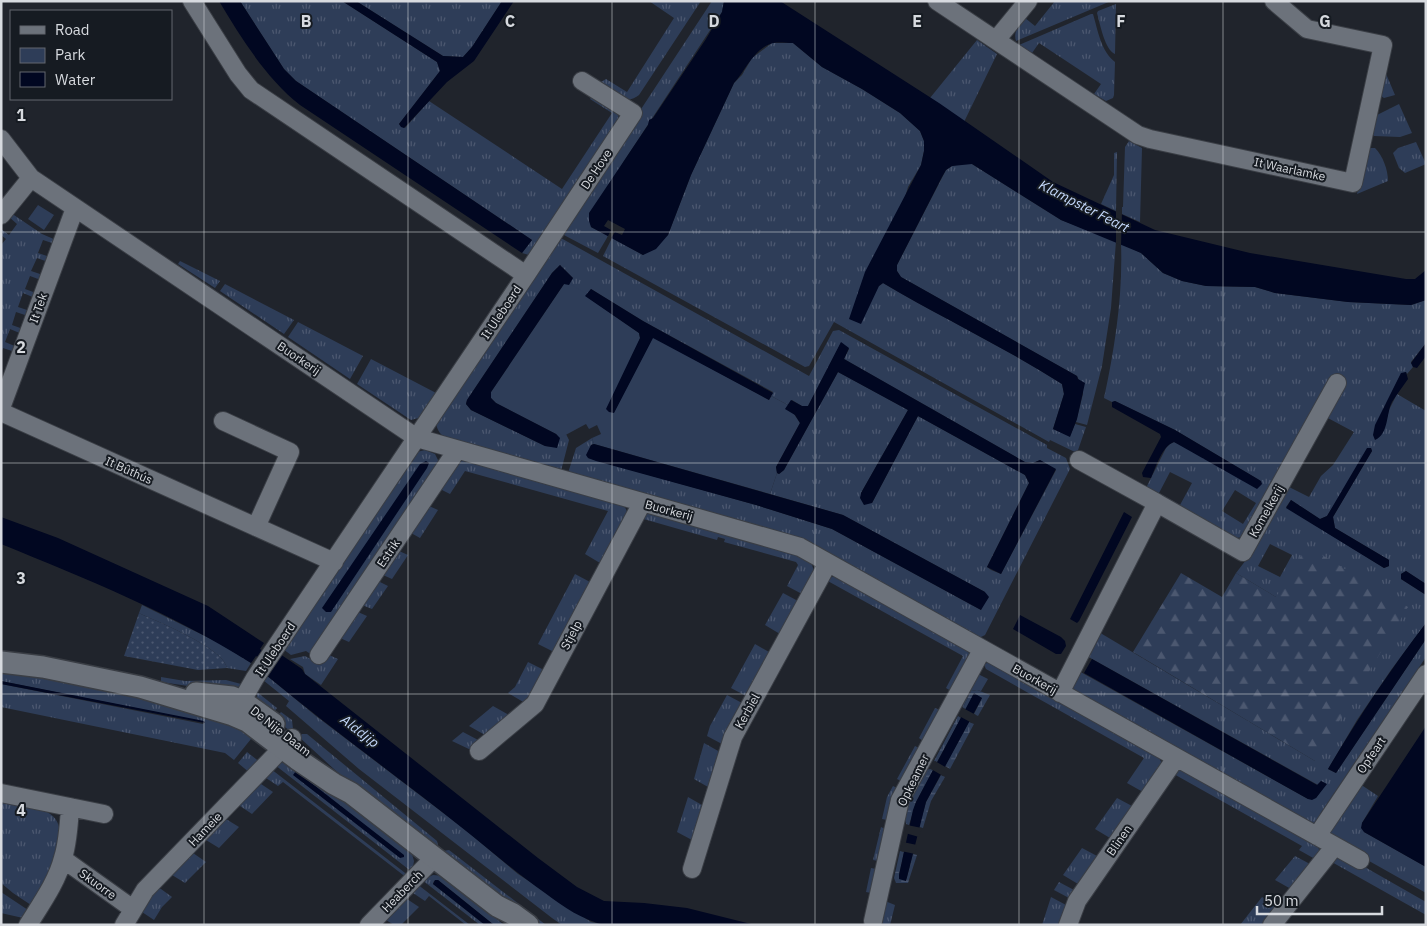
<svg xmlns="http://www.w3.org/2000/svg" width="1427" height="926" font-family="'IBM Plex Sans',sans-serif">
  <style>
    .grass { fill: url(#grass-tufts); fill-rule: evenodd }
    .forest { fill: url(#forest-firs) }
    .wetland { fill: url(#wetland-marsh) }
    .park { fill: #2e3d58 }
    .garden { fill: url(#garden-dots) }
    .water { fill: #010721 }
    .pier { fill: #20242c }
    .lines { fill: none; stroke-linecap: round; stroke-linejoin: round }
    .minor-casing { stroke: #3a3e45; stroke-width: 20 }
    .tertiary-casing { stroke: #3a3e45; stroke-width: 24 }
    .minor { stroke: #6c727b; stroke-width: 18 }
    .tertiary { stroke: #6c727b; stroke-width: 21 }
    .grid { fill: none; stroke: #d7dadf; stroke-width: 1; stroke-opacity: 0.55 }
    .labels { text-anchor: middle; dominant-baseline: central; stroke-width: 4; stroke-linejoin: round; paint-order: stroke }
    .street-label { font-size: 12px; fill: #d7dadf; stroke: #161b22 }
    .water-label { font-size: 14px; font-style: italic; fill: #c6dafd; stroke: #161b22 }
    .grid-label { font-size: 16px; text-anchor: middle; font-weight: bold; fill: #d7dadf; stroke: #161b22; stroke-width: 4; stroke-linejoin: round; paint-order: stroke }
  </style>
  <defs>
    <pattern id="grass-tufts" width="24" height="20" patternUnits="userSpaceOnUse" patternTransform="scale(1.25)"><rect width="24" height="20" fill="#2e3d58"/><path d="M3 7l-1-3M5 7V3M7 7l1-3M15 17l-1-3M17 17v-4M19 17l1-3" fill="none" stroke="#4c5870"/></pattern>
    <pattern id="forest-firs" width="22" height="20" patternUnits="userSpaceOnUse" patternTransform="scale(1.25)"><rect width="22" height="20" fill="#2e3d58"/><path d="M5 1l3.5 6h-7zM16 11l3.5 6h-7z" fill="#4c5870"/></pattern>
    <pattern id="wetland-marsh" width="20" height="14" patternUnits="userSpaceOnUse" patternTransform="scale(1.25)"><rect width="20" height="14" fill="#2e3d58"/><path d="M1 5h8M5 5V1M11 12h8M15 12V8" fill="none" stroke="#4c5870"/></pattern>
    <pattern id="garden-dots" width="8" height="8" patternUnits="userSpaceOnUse" patternTransform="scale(1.25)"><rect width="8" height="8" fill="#2e3d58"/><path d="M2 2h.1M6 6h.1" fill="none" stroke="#4c5870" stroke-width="1.8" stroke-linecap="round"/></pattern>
  </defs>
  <rect width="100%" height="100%" fill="#20242c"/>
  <path class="grass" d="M240,1h102l95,61 3,9 -41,53 6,4 24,-27 133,88 50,-76 -22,-14 2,-3 25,17 2,5 -90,137 -7,-2 10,-13 -236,-159 -12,-12z
    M356,1h146l-30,46 -9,10 -20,-1z
    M649,1h52l-62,94c-4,3 -10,6 -15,4 -7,-2 -20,-10 -23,-17l5,-3 21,13 47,-74z
    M712,1h12l-2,11 -98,149 -33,66 17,9 -10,17 -36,-19 -1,-3z
    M1055,1h56l-95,40c-3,-10 3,-15 9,-23l10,8z
    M1116,4l-1,50c-10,-4 -15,-30 -18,-41l1,-2z
    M1091,14h2c5,17 8,37 22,48l-1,33 -1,3 -7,3 -12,-7 7,-10 -62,-41 -7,10 -13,-8z
    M977,40l20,14 -33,68 -34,-24z
    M772,43h21l29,24 40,22 38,24 20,18 4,10v10l-3,14 -13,22 -29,99 4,-3c59,35 121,64 179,101l2,10 -11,35 17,7 5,-12 11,3 -9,26 -27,-13 -1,2 -215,-120 -25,44 -4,1 -202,-111 9,-18 31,17 25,-20 23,-60 43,-92 8,-8 10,-17z
    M1384,69l11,26 -11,3 -3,-2z
    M1399,104l13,29 -12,4 -26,-1 -2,-3 3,-17z
    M1129,141l13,7 -2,74 -18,-8v-7h1l2,-60z
    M1416,142l10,22 -21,9 -6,-5 -6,-15 5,-5z
    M1370,148h5c8,8 13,22 13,33l-31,13 9,-42z
    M1117,152l-1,59 -15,-7 13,-29v-22z
    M961,164h11l89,56 55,21 -5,67 -9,58 -15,59 -11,-3 7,-28v-5l-6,-13 -176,-99 -4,-6v-6l49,-95 6,-4z
    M11,213l31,21 14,6 -1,4 -12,-4 -5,13 12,4 -2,5 -11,-4 -6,13 12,4 -2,5 -11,-4 -5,13 11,4 -1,5 -12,-5 -5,14 12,4 -2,5 -12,-4 -4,13 11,4 -1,5 -12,-5 -5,13 12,5 -2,5 -12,-4 -2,5v-108l5,-6 -5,-4v-6l8,6 8,-11 -9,-8z
    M559,237l250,139 24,-45 6,-1 208,115v3l19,10 4,11 -85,166 -8,4 -141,-82 -268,-84 8,-25 16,-10 2,6 -3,1 -3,13 168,47 76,24 149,81 4,-18 -142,-77 -73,-21 7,-21 2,1 5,-4 54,-98 70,38 -47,83 11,10 46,-87 107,59 4,8 -42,84 4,3 10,4 55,-104 -16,-10 -7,3 -8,-1 -181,-103 5,-10 -8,-6 -33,63h-6l-10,-6 -4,5 -17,-9 2,-4 -130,-71 -52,-32 -5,7 54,42 -34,71 3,3 -47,14 7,14 -8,31 -117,-34c-7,-6 -8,-11 -8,-19zM560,265l13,13 -9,6 -7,163 -12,-1 -74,-36 -5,-6 1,-4 85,-127z
    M1121,243l20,10 22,20 19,8 24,5 49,1 20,6 73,9 63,3 15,-5v43l-15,19 2,5 -6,7 -1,-2 -5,2c-10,20 -14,25 -15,48l3,-12 8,-16 29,17v173l-20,-13 -5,3v5l25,16v28l-35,47 -34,50 -29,49 8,4 90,-134v18l-106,157 5,3 -3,5 -9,3 -241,-135 5,-20 231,129 8,-1 10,-14 -5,-3 -3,4 -233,-130 12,-24 218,130 -39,-164 -40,-24 10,-13 41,-74 22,11 12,-21 12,-11 21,-33 -28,-15 -84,120 -5,1 -92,-48 21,-42 4,-4 4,-2 87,39 -86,-51 -60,-29 -3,1 -8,-4c11,-51 19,-103 17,-155zM1371,448l1,3 -39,66 2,11 54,32v6l-5,2 -98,-61 5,-7 29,19 7,-3zM1170,472l22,11 -12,22 -21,-12zM1235,490l21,13 -13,21 -21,-13zM1270,544l22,11 -12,22 -22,-11z
    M180,261l40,20 -5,7 -37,-24z
    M225,284l69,36 -10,14 -64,-43z
    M298,322l65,34 -13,23 -62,-42z
    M371,359l67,35 -16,23 -11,3 -54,-36z
    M425,450l10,4 5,10 -128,191 -6,-4 -15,4 -8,-6 134,-197z
    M463,460l159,44 4,5 2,6 -28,48 -15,-9 23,-43 -143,-40 -15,23 -10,-5 17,-27z
    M429,506l9,4 -18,28 -9,-5z
    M649,512l151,44 11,6 4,12 -13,20 -15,-8 11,-21 -2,-3 -72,-20 1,-3 -7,-2 -1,3 -77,-22 6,-5z
    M399,551l9,4 -16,24 -9,-4z
    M575,574l15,8 -36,70 -16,-8z
    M832,577h8l128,74 2,5 -19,35 -5,-3 17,-32 -137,-76z
    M378,581l10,5 -16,23 -10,-4z
    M783,593l15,8 -18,33 -15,-9z
    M142,605l79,39 30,19 -5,8 -19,-3c-3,-20 -69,-46 -88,-55z
    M358,612l9,4 -18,26 -9,-4z
    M755,644l14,8 2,4 -25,40 -15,-8z
    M326,655h3l9,4 -17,26 -16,-11 -2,-7 -13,-8 15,-3 15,8z
    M528,662l16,8 -13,29 -6,4 -17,-10 7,-6z
    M987,663h5l167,94 3,7 -19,28 -16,-9 17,-25 -158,-89 -2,-5z
    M1,669l160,31 94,34 -21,26 -9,-7 -224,-46v-23l202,40 2,-2 -204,-41z
    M978,674l10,5 -7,12 -5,-1 -5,1 -8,17 -2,-6z
    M266,675l50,41 147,112 55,46 73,48 14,3h-43l-10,-7 -193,-149 -73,-63 3,-5 -26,-21z
    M161,677l24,4 41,-1 15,4 -4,6 -35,-2 -41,-6z
    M257,692l20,16 -6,8 -14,-16z
    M727,695l15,8 -20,41 -15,-8 3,-10z
    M493,706l16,9 -24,20 -16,-9z
    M935,708l5,2 -17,31 -4,-3z
    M281,712l11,8 1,9 -3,2 -15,-12z
    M463,732l17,9 -9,9 -19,-9z
    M302,734h5l130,107 1,5 -3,4 -100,-80 -36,-33z
    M704,743l16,9 -9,34 -3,1 -14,-8z
    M915,746l4,2 -18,33 -4,-2z
    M247,752l13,10 -10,11 -12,-10z
    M287,762l35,19 89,70 3,10 -2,11 -137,-107 1,-1z
    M271,769l138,107 -2,2 -124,-96 -5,4 -12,-8v-4z
    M930,769l-18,31 -7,23 -3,-4 4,-16 18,-33z
    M1184,770l134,76 2,8 -5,5 -16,-9 3,-4 -130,-73 5,-2z
    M1357,782l21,14 -16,27 2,9 62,35v26l-64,-36 -27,-18 -4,-6 -1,-7z
    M257,784h4l12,8 -21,22 -12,-8v-4z
    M893,786l4,2 -10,32 -5,-1 5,-22z
    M688,797l14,8 2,4 -9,29 -3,2 -15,-8z
    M1117,798l15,8 -22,32 -15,-9z
    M1,801c14,3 33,4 46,11 32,16 -4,73 -16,93l-18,-12 -12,-10z
    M226,819l13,8 -20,21 -13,-8v-3z
    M881,827l4,2 -7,32 -5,-1z
    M1082,848l15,8 1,4 -16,23 -4,1 -15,-9z
    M449,850l97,75h-10l-96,-71 3,-3z
    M190,853h3l13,9 -21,21 -13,-8v-3z
    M1295,856l15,8 -19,25 -16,-9z
    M1337,858h12l77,44v13l-96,-54z
    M871,868l5,1 -5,24 -5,-1z
    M433,875l11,1 60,49h-10l-56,-45 -4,1 -1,3 52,41h-5l-58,-45z
    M1059,882l15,8 1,3 -3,4 -3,1 -15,-8z
    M417,884l53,41h-4l-37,-29 -4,5 -12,-8v-4z
    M156,889h5l11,8 -10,10 -8,13 -12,-8 -1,-3z
    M1,892l27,18 -5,8 -22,-5z
    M1051,897l15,8 2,4 -6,16h-20z
    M1262,897l15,8 -12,20h-25z
    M403,899h4l12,8 -18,18h-7l-8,-5z
    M885,901l10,4 -5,20h-12z"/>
  <path class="forest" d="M1307,546l101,61 -93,154 -182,-109 48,-79 41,24 14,-24 40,24z"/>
  <path class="wetland" d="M977,690l13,5 -12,21 -4,-2 8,-16 -8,-4 -8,15 -3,-1 8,-17z
    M958,716l3,2 -24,44 -3,-1z
    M969,722l5,2 -24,45 -5,-3z
    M930,769l3,1 -17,32 -7,23 -3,-1c-1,-19 14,-39 24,-55z
    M941,775l4,2 -14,24 -8,27 -4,-1 7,-25z
    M900,851l4,1 -5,23 7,6 7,-27 4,1 -9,28h-12l-2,-5z"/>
  <path class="park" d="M38,205l16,10 -10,15 -16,-11z
    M564,284l5,1 1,-1 17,10 -1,2 53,37 1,5 -26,74 39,-75 116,63 2,-4 17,9 12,18 -24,44 1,6 -7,21 -176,-50 -2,-6 9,-4 -4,-9 -8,4 -3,-5 -26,14 -4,-4 -60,-31 -5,-5v-6z"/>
  <path class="garden" d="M139,613c19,9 85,35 88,55l-29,2 -74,-14z"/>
  <path class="water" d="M219,1h21l44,68 12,12 236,159 -10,13 -222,-148c-34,-27 -59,-67 -81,-104z
    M342,1h14l87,55 20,1 9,-10 30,-46h12l-40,60 -27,21 -43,46 -3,-1 -2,-3 41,-53 -3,-9z
    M724,1h56l159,102 114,79 102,48 95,23 156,26h9l11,-9v30l-15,5 -63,-3 -73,-9 -20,-6 -49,-1 -24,-5 -19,-8 -22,-20 -80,-33 -89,-56 -20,2 -6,4 -4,7 -45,88v6l4,6 176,99 1,3 7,4 -8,36 -7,18 -17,-8 11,-35 -2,-10c-58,-37 -120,-66 -179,-101l-4,3 -18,38 -12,-5 16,-47 56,-107 3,-14v-10l-4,-10 -20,-18 -38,-24 -40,-22 -29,-24c-6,0 -14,-1 -20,0 -19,5 -27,27 -39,40l-43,92 -23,60 -12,14 -13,6 -52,-28 -2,-6v-8l59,-88 1,-5 4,-2 53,-79 16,-27z
    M560,265l13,13 -4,7 -5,-1 -73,108v6l5,5 60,31 4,4 -3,10 -12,-2 -74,-36 -5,-6 1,-4 85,-127z
    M591,289l52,32 130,72 -4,7 -116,-62 -39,75 -5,-1 -3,-3 34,-71 -1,-5 -54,-37z
    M841,342l8,6 -5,11 181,103 8,1 7,-3 16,9 -55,105 -14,-7 42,-84 -4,-8 -107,-59 -46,87 -8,2 -4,-7 1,-5 47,-83 -70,-38 -54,98 -5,4 -2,-1 -1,-6 24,-44 -5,-8 -10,-6 6,-9 11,6h6z
    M1426,343v13l-9,12 -4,-1 -2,-4z
    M1406,372l2,7c-5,7 -11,15 -16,23 -6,11 -3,32 -17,38l-2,-5 2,-10 26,-52z
    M1115,401l60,29 86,51 1,3 -5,5 -83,-47c-12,4 -18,25 -23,36l-8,-1 -1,-4 19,-36 -1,-3 -48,-27v-5z
    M594,444l249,71 142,77 4,5 -8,13 -149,-81 -76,-24 -160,-44 -8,-3 -2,-3 5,-10z
    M1367,448h4l1,3 -39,66 2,11 54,32v6l-5,2 -98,-60 5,-8 29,19 7,-3z
    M426,461l3,2 -2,5 -96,144h-5l-4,-4 98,-144z
    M1124,512l8,5 -53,104 -2,2 -7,-4z
    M1,517l57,21 150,68 56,37 -4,6 16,11 4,-6 22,15 3,5 233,184 39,29 27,14 40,2 43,5 68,17h-150c-23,-5 -41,-18 -60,-32 -29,-20 -56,-44 -84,-66 -64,-51 -131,-99 -195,-152l6,-9 -16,-10 -5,7c-78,-49 -164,-84 -250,-119z
    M1406,571l20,13v11l-25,-16v-5z
    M1020,615l41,22 4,4 1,5 -5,8h-5l-43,-25z
    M1426,623v16l-90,134 -8,-4c30,-51 62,-99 98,-146z
    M1092,659l225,126 4,-4 6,3 -11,14 -4,2 -4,-1 -224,-126z
    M1,681l203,40 1,2 -204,-39z
    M974,693l8,5 -56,104 -20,79 -7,-2v-4l14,-65 3,-8z
    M1426,726v141l-62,-35 -3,-4 1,-5z
    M296,771l108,84v2l-4,1 -107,-83z
    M435,880h3l56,45h-9l-52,-41z"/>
  <path class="pier" d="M1116,208l6,3 -1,35 -5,-3z
    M608,220l17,9 -3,6 -7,-3 -5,8 -3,-2 4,-8 -7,-4z
    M963,708l13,7 -4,8 -13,-7z
    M935,761l12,7 -4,8 -12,-7z
    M907,825l15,3 -3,9 -14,-4z
    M903,842l14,3 -2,9 -14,-3z"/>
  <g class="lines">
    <g class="minor-casing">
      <path id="minor" d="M192,1l46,73 13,16 275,185 -271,403 -19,33
        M937,1l201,134 12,4 203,44 30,-138 -76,-16 -33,-28
        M996,40l32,-39
        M1,139l30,39 386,260 383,109 560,313
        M1,215l30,-37
        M526,275l107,-162 -51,-32
        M1,408l74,-200
        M1,412l333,150
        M223,421l67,31 -34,75
        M1079,460l78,43
        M319,655l138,-205
        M1060,693l97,-190 86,49 94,-169
        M479,751l56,-47 107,-201
        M1,793l103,21
        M1317,836l109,-162
        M63,859l70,50
        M692,869l41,-132 95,-174
        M873,921l27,-121 82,-150
        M28,925c13,-21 29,-43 35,-67 5,-16 6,-34 7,-51
        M124,925l21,-35 147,-152
        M369,925l65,-67
        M1068,925l9,-24 99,-143
        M1272,925l62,-78"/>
    </g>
    <g class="tertiary-casing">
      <path id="tertiary" d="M1,662l42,5 97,20 93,28 14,6 50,38 37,25 17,9 146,113 16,8 15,11
        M196,693l36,4 10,4 32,23"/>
    </g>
    <use href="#minor" class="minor"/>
    <use href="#tertiary" class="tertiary"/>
  </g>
  <path class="grid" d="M204,1v924M408,1v924M612,1v924M815,1v924M1019,1v924M1223,1v924M1,232h1425M1,463h1425M1,694h1425"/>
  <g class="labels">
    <g class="street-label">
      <text transform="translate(596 169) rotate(-56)">De Hove</text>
      <text transform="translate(1290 169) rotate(12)">It Waarlamke</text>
      <text transform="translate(38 308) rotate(-70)">It Tek</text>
      <text transform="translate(501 312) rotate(-56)">It Uleboerd</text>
      <text transform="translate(299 358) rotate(34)">Buorkerij</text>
      <text transform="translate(129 470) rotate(24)">It Bûthús</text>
      <text transform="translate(669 510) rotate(15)">Buorkerij</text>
      <text transform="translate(1266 511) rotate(-61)">Komelkerij</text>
      <text transform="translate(388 553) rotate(-56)">Estrik</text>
      <text transform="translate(571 635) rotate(-62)">Stjelp</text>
      <text transform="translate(275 649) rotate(-56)">It Uleboerd</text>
      <text transform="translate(1035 679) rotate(29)">Buorkerij</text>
      <text transform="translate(747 711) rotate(-61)">Kerbiel</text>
      <text transform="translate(281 731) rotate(38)">De Nije Daam</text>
      <text transform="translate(1371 755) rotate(-56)">Opfeart</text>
      <text transform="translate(913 780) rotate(-64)">Opkeamer</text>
      <text transform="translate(205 829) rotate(-46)">Hameie</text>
      <text transform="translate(1119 840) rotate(-55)">Blinen</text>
      <text transform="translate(98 884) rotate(36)">Skuorre</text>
      <text transform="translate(402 891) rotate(-46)">Heaberch</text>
    </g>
    <g class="water-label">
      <text transform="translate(1084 206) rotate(27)">Klampster Feart</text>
      <text transform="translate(360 731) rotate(38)">Alddjip</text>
    </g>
  </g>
  <g class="grid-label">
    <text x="306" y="27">B</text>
    <text x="510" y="27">C</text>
    <text x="714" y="27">D</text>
    <text x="917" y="27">E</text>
    <text x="1121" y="27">F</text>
    <text x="1325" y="27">G</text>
    <text x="21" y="121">1</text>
    <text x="21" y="353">2</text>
    <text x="21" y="584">3</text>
    <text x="21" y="816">4</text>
  </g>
  <rect width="1427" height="926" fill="none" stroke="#d7dadf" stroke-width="5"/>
  <rect x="10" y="10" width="162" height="90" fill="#161b22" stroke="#63676e"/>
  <rect x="20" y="26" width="25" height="8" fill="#6c727b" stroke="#63676e"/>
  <text x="55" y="35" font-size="15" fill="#d7dadf">Road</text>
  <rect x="20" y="48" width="25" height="15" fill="#2e3d58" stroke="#63676e"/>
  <text x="55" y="60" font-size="15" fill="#d7dadf">Park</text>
  <rect x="20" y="72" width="25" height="15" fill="#010721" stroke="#63676e"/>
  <text x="55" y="85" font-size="15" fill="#d7dadf">Water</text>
  <path d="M1257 906v8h125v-8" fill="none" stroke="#d7dadf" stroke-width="2.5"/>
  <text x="1264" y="906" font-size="15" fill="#d7dadf" stroke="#161b22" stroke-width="4" paint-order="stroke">50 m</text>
</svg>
